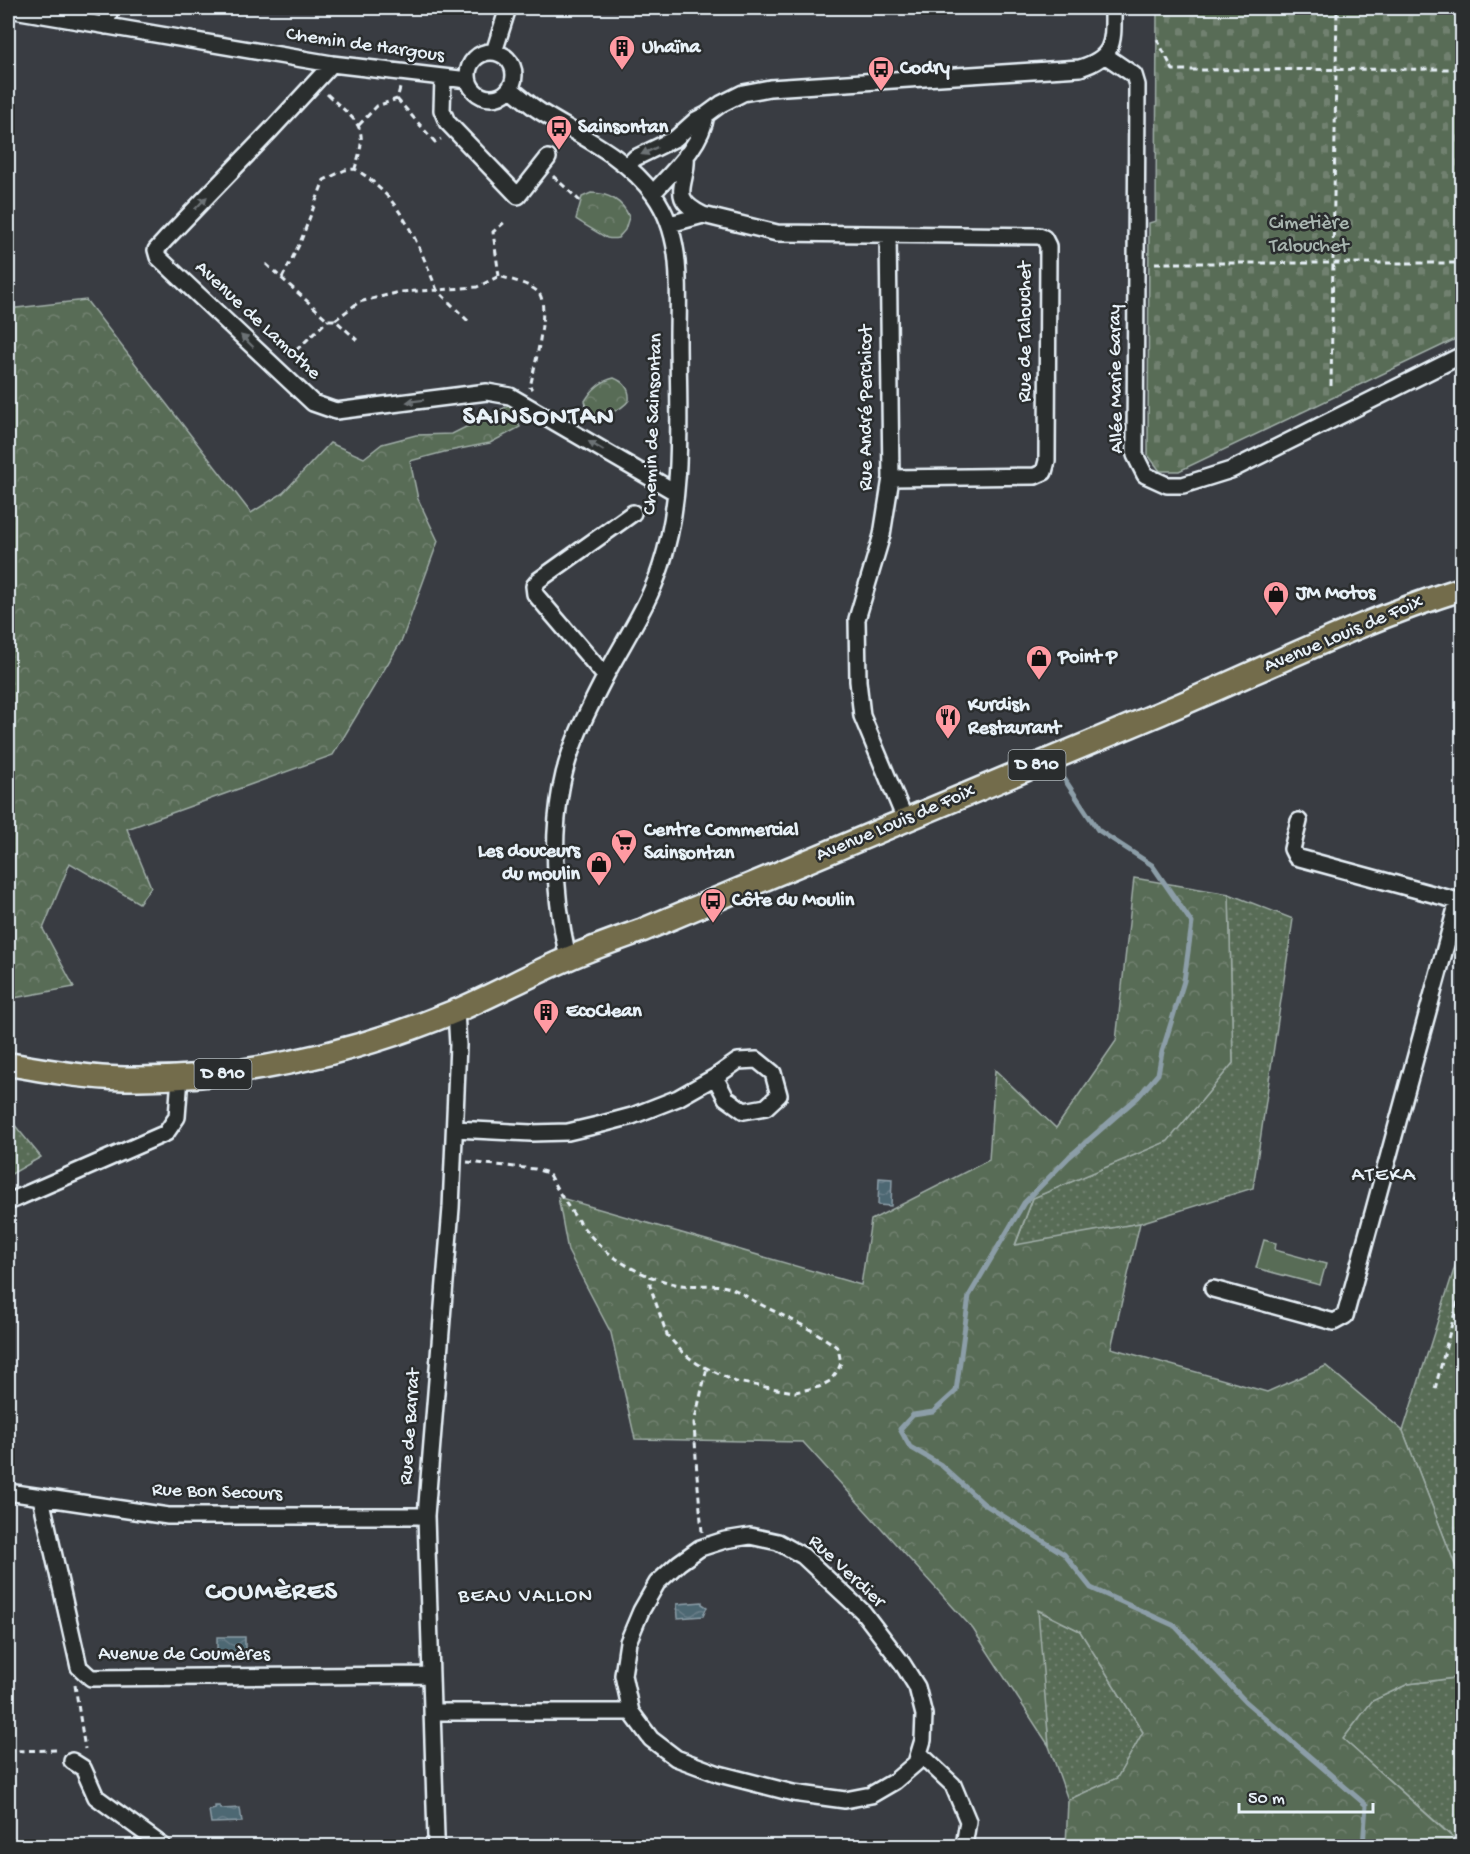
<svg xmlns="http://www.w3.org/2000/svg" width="1470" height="1854" font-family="'Gochi Hand',sans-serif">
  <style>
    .grass { fill: url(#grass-dots); stroke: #a0aea8; stroke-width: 1.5 }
    .forest { fill: url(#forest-crowns); stroke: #a0aea8; stroke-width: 1.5 }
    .cemetery { fill: url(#cemetery-stones); stroke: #a0aea8; stroke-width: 1.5 }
    .pitch { fill: #596c57; stroke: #a0aea8; stroke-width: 1.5 }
    .water { fill: url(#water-waves); stroke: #8c9ea8; stroke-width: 1.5 }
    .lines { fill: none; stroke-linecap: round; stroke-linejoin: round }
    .stream { stroke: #8c9ea8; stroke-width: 5 }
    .street-casing { stroke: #e8f1f8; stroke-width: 20 }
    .primary-casing { stroke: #e8f1f8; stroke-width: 27 }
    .path { stroke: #e8f1f8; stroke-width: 3; stroke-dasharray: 6 4.5; stroke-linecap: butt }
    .street { stroke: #2a2d2e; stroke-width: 15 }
    .primary { stroke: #736c4b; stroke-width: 22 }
    .oneway { fill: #6c7275 }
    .labels { text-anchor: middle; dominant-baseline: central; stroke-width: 5; stroke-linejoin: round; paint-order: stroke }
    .shield { fill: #2a2d2e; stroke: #afb6bb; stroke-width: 1.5 }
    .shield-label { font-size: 18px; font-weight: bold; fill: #e8f1f8 }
    .street-label { font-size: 20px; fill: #e8f1f8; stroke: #2a2d2e }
    .poi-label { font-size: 20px; font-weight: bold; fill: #e8f1f8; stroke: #2a2d2e; text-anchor: start }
    .park-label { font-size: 20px; fill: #a8b5b0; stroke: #2a2d2e }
    .neighbourhood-label { font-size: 21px; letter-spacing: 1.5px; fill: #e8f1f8; stroke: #2a2d2e }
    .district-label { font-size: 26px; font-weight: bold; letter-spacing: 1.5px; fill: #e8f1f8; stroke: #2a2d2e }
  </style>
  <defs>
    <pattern id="grass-dots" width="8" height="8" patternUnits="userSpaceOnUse" patternTransform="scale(1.5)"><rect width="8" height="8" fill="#596c57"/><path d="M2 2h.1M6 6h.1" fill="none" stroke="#718170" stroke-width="1.8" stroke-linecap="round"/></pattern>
    <pattern id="forest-crowns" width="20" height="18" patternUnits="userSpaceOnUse" patternTransform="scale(1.5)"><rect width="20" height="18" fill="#596c57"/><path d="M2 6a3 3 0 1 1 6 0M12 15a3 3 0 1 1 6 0" fill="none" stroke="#718170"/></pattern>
    <pattern id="cemetery-stones" width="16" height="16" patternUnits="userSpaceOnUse" patternTransform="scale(1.5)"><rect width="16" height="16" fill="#596c57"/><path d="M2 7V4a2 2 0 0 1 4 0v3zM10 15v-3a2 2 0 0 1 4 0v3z" fill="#718170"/></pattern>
    <pattern id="water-waves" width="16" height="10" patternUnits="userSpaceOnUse" patternTransform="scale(1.5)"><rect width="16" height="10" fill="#4e6773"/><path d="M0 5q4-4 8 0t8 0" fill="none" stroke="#687d88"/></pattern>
  </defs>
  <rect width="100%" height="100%" fill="#393c42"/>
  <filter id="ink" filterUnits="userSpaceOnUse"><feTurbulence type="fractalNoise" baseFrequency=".0167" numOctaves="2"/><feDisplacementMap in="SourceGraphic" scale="12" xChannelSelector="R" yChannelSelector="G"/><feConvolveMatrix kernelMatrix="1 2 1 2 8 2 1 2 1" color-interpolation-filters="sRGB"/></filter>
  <g filter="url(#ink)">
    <path class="grass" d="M1229,894l64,25 -40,269 -113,35 -125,23 18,-48 135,-57 65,-78z
      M8,1117l33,40 -33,19z
      M1462,1244v339l-59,-152z
      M1037,1610l43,21 63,101 -26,46 -49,22 -19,-54z
      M1462,1677v168l-119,-106 29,-38 36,-17z"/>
    <path class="forest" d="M591,193c17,0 32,8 38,24l-4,13 -7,8c-5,1 -6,1 -11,0 -2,-1 -29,-17 -31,-19l6,-22z
      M86,300l165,213 32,-20 47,-50 34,15 18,-14 34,-9 36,-1 58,-29 10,22 -30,16 -46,9 -34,9 8,38 20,42 -36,99 -69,115 -206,74 24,58 -12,16 -69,-40 -27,66 31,58 -66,12v-690z
      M614,378c10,4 16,11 15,22 -6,9 -31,22 -41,10 -1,-2 -2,-7 -3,-9 7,-12 16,-20 29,-23z
      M1134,878l95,16 4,169 -65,78 -135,57 -18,47 125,-22 -29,125 156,44 59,-26 77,65 59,152v94l-54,7 -36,17 -29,38 119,107h-396l2,-46 49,-22 26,-46 -63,-101 -42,-21 11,136 -76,-117 -170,-187 -168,-3 -24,-106 -43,-82 -10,-54 303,88 10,-65 118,-60 6,-90 61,58 60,-87z"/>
    <path class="cemetery" d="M1157,8h305v328l-283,135h-19l-12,-16 1,-232 7,-2z"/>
    <path class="pitch" d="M1264,1240l12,3 -1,7 51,14 -6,21 -64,-17z"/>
    <path class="water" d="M879,1178l13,1 -1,27 -13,-1z
      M702,1602v2l5,3 -4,9 -25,2 -1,-14z
      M217,1637h28v14l-28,1z
      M215,1806h5l1,3 19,-1 2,14 -31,1 -2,-13 6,-1z"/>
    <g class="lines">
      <path class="stream" d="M1063,777l35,53 54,35 40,58 -8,58 -22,71 -4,22 -20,23 -69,60 -45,46 -55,93 -13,95 -23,21 -20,3 -13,14 10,18 31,18 43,39 80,50 27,34 84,38 70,75 121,104 -3,41"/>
      <g class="street-casing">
        <path id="street" d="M8,9l324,55 136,16
          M106,26l4,-18
          M494,52l14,-44
          M468 75a23 23 0 1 1 46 0a23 23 0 1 1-46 0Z
          M1106,56l28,19 3,10 -2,370 10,20 22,10h16l48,-15 231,-115
          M332,64l-62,67 -104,108 -10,11 2,7 155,146 23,8 151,-19 23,4 165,96
          M443,78l-1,32 5,12 71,74 30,-38
          M510,88c10,8 20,17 31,24 40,25 85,44 113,83 30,42 24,94 24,142 0,75 7,156 -17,229 -12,38 -36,73 -55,109 -18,35 -38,73 -45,113 -10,55 -5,116 7,170
          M686,155c3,29 -20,42 17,60
          M627,166l8,-8 41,-20 20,-18 10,-5 15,-11 22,-11 27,-5 310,-20c36,-11 33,-27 33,-60
          M653,193c19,-21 49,-48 53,-78
          M670,224l33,-9 74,18 262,3 5,2 4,8 -1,215 -3,11 -9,4 -144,2
          M888,235l3,243 -9,57 -25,84 1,62 4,35 43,103
          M605,676l-70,-82 -1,-8 5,-6 94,-67
          M1299,821l-7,28 4,8 166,45
          M455,1129l76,4 37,-1 34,-8 30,-8 46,-18 37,-21 23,-16 19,-1 16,13 6,22 -13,12 -22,4 -18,-13 -11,-21
          M8,1202l158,-69 11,-16 3,-40
          M1213,1289l121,33 11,-6 113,-415
          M8,1492l160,24h258
          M41,1498l38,169 12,11 339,-3
          M750,1536l28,6 25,14 60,56 39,51 15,24 7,28 -1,25 -7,23 -21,18 -24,14 -26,5 -52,-7 -74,-19 -43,-16 -25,-19 -20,-27 -8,-37 5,-33 13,-31 16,-28 22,-20 21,-15 25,-8z
          M432,1712h199
          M919,1753l34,32 15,36 -4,25
          M72,1761l11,7 13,29 67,49
          M435,1846l1,-9 -10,-321 25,-308 7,-163 -2,-34"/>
      </g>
      <g class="primary-casing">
        <path id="primary" d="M8,1064c34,6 68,12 103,14 115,5 239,-23 345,-67 38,-16 73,-36 111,-52 25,-11 51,-20 76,-29 173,-72 346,-144 518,-217 100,-42 198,-92 301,-124"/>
      </g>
      <path class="path" d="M1157,39l16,31 289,-1
        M327,94c30,29 43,30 28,74
        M397,99l38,43 6,-3
        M359,125l18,-19 20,-7 3,-11
        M553,176l27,25
        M1155,263h307
        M266,264l62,56h7l22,20
        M499,276l-6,-44 13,-11
        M282,278l18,-35 24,-63 21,-10 10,-1c8,5 16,10 22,17 30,26 45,68 60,104l40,-3 22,-11c12,4 29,7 39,16 13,12 -4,77 -8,95l2,2
        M335,320l24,-18 41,-10 37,-2 32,32
        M289,357l39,-37
        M1331,386l6,-378
        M565,410l21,-5
        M467,1162l68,7 13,4c32,57 60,95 127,111 18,4 37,-2 55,4 10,3 19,11 28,15 28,15 55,25 80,45l3,15 -3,7 -8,11 -11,6 -24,5 -59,-10 -38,-18 -15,-11 -16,-18 -17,-49v-10
        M1454,1198l8,2
        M1435,1389l27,-104
        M702,1532l-5,-57 -3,-52 13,-55
        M75,1685l10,64
        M8,1751l52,-1"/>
      <use href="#street" class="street"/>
      <use href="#primary" class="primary"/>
    </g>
    <defs><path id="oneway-solid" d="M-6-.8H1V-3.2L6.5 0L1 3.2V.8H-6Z" transform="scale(1.5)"/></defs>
    <g class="oneway">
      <use href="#oneway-solid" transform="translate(649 151) rotate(155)"/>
      <use href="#oneway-solid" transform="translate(201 203) rotate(-46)"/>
      <use href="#oneway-solid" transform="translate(247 341) rotate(-136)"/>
      <use href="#oneway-solid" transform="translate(415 401) rotate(173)"/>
      <use href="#oneway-solid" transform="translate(596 446) rotate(-149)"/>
    </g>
  </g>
  <defs>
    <g id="building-pin" transform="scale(1.35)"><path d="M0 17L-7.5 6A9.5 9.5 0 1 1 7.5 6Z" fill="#ff9aa2" stroke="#2a2d2e"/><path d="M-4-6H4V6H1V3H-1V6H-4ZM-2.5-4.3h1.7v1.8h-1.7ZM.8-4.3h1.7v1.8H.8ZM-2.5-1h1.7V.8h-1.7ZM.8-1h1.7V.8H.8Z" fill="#111"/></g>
    <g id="bus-pin" transform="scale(1.35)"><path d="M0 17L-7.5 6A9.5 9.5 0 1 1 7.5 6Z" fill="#ff9aa2" stroke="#2a2d2e"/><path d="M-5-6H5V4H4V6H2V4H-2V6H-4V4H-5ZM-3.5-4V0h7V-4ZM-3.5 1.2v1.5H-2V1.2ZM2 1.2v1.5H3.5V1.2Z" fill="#111"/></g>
    <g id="shop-pin" transform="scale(1.35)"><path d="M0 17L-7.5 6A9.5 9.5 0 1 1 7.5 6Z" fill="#ff9aa2" stroke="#2a2d2e"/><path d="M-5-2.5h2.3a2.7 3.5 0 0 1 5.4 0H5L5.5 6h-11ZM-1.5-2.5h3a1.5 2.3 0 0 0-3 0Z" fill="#111"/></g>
    <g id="restaurant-pin" transform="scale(1.35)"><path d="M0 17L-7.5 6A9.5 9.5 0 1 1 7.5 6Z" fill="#ff9aa2" stroke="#2a2d2e"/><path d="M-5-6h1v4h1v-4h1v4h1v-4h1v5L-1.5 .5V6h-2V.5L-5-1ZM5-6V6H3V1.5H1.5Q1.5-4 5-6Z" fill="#111"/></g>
    <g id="supermarket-pin" transform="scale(1.35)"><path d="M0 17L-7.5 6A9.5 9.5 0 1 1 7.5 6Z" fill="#ff9aa2" stroke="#2a2d2e"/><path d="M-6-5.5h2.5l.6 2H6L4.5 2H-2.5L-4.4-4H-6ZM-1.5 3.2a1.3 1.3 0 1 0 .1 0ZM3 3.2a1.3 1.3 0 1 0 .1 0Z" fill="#111"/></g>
  </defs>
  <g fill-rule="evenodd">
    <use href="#building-pin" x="622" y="48"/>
    <use href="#bus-pin" x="881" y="69"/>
    <use href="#bus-pin" x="559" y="128"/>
    <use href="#shop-pin" x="1276" y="594"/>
    <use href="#shop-pin" x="1039" y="658"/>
    <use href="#restaurant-pin" x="948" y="717"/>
    <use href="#supermarket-pin" x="624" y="842"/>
    <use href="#shop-pin" x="599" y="864"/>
    <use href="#bus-pin" x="713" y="901"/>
    <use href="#building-pin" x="546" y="1012"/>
  </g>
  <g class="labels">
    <g class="shield">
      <rect x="1008.5" y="750" width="57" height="30" rx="4.5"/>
      <rect x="194.5" y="1059" width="57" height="30" rx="4.5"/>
    </g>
    <g class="shield-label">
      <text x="1037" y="765">D 810</text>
      <text x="223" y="1074">D 810</text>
    </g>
    <g class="street-label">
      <text transform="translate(365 46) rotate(8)">Chemin de Hargous</text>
      <text transform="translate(257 321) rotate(43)">Avenue de Lamothe</text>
      <text transform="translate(1026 332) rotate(-90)">Rue de Talouchet</text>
      <text transform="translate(1117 379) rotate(-91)">Allée Marie Garay</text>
      <text transform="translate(867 408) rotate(-90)">Rue André Perchicot</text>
      <text transform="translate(654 424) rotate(-88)">Chemin de Sainsontan</text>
      <text transform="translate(1344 635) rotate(-23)">Avenue Louis de Foix</text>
      <text transform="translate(896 824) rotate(-23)">Avenue Louis de Foix</text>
      <text transform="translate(411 1427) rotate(-86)">Rue de Barrat</text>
      <text transform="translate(217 1493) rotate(2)">Rue Bon Secours</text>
      <text transform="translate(846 1572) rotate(43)">Rue Verdier</text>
      <text x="184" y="1655">Avenue de Coumères</text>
    </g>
    <g class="poi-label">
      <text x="642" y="48">Uhaïna</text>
      <text x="900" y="69">Codry</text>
      <text x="578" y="128">Sainsontan</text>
      <text x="1296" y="594">JM Motos</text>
      <text x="1058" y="658">Point P</text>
      <text x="968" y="706">Kurdish<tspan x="968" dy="23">Restaurant</tspan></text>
      <text x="644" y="831">Centre Commercial<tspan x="644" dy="23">Sainsontan</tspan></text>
      <text x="580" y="852" text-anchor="end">Les douceurs<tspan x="580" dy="23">du moulin</tspan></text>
      <text x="732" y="901">Côte du Moulin</text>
      <text x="566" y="1012">EcoClean</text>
    </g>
    <g class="park-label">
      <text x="1309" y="224">Cimetière<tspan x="1309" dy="23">Talouchet</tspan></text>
    </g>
    <g class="neighbourhood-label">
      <text x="1384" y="1176">ATEKA</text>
      <text x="526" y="1597">BEAU VALLON</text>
    </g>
    <g class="district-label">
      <text x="539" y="418">SAINSONTAN</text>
      <text x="272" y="1593">COUMÈRES</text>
    </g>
  </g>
  <rect width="1470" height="1854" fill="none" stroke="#2a2d2e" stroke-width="30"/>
  <rect x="15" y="15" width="1440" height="1824" fill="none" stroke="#e8f1f8" stroke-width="2" filter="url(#ink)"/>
  <path d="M1239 1803v9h134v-9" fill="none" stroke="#e8f1f8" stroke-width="3"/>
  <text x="1248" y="1803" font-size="18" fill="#e8f1f8" stroke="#2a2d2e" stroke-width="4.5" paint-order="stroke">50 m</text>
</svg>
